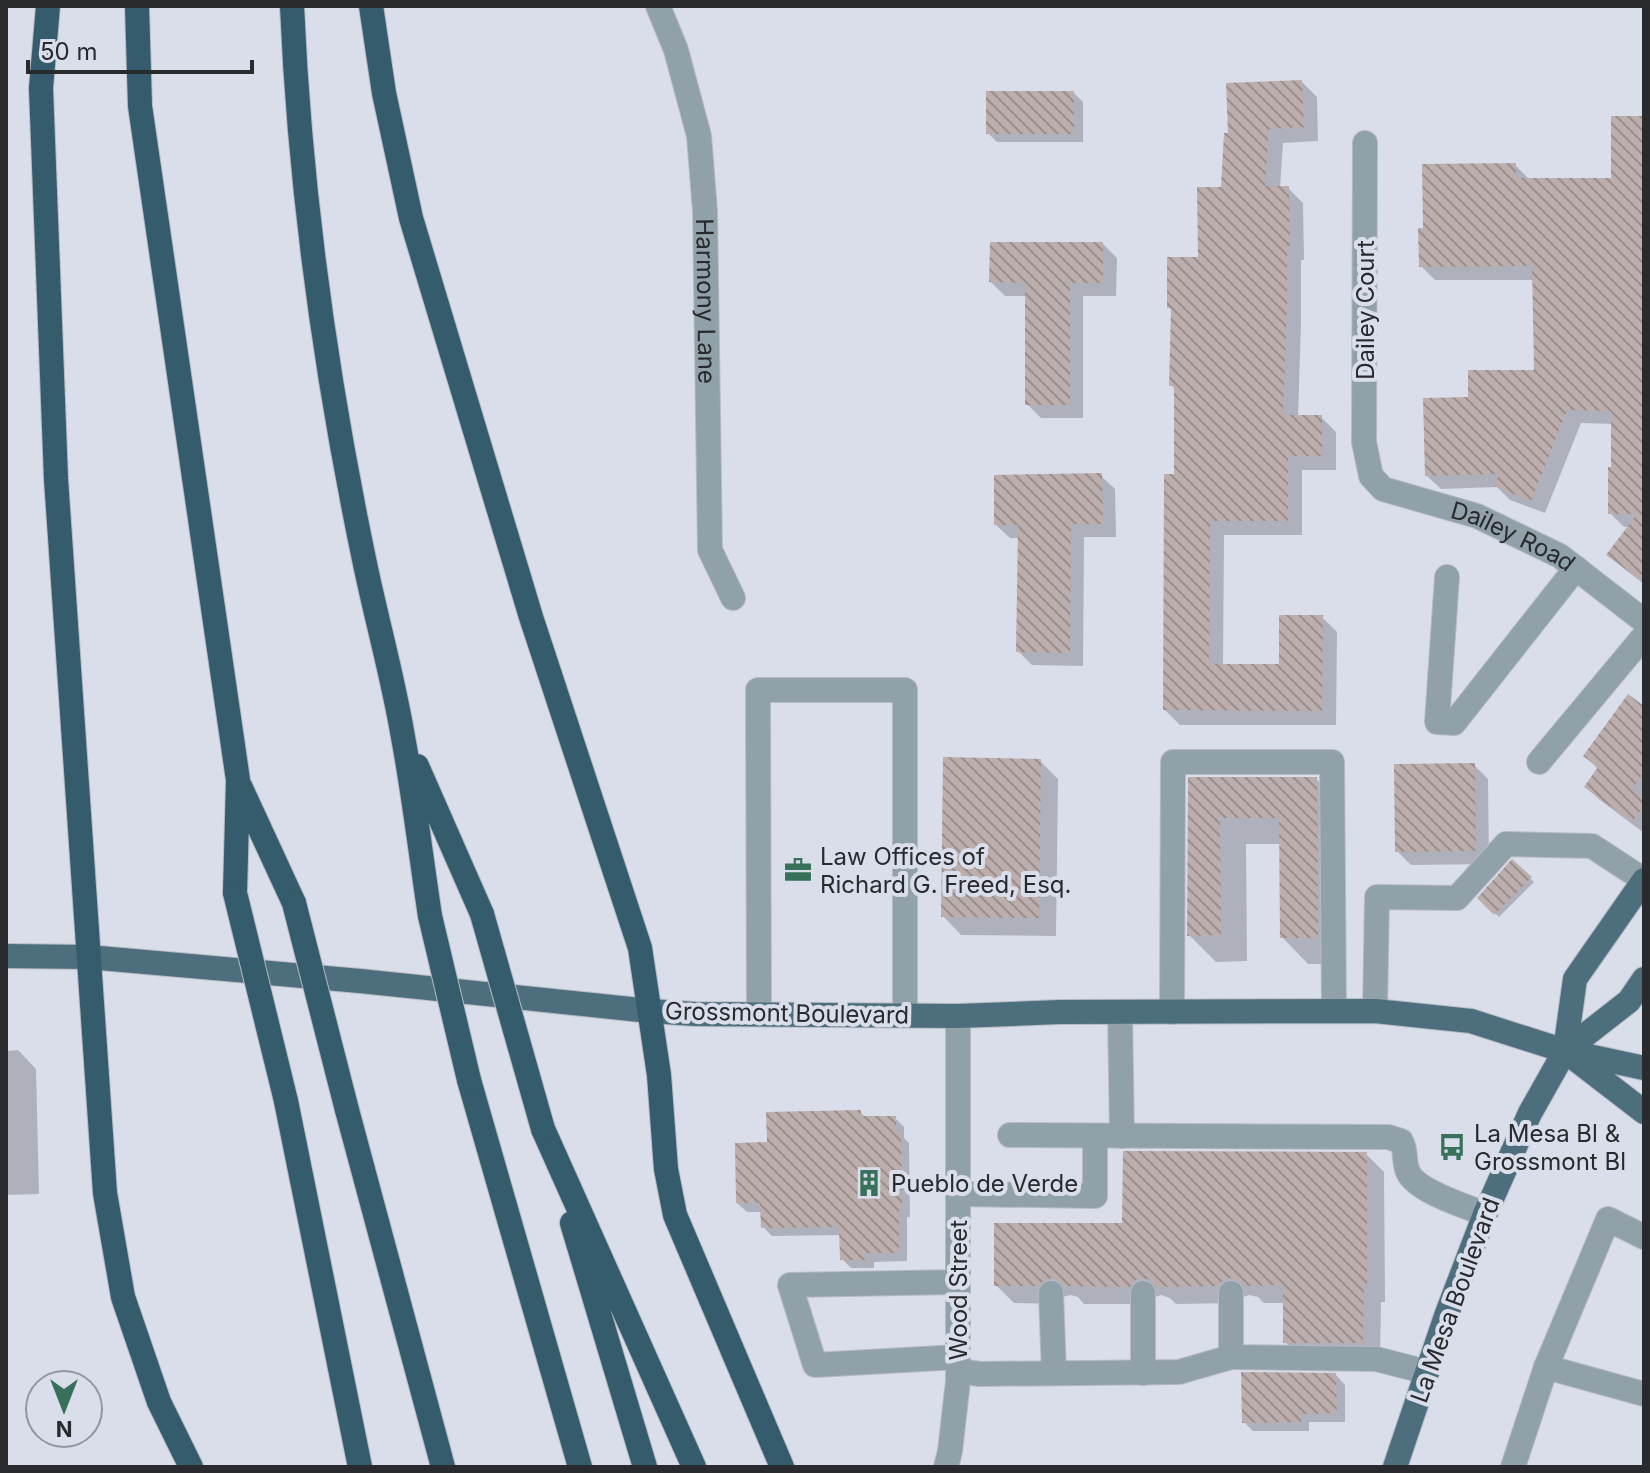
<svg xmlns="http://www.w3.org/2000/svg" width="1650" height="1473" font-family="Inter,sans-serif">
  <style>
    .shadow { fill: #0003 }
    .building { fill: url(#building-back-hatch) }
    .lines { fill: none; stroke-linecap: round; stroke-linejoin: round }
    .minor-casing { stroke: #b6bac4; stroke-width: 26 }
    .major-casing { stroke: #b6bac4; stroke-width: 26 }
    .highway-casing { stroke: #b6bac4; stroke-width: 26 }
    .minor { stroke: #90a1a9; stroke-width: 24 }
    .major { stroke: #4d6e7c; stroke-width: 24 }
    .highway { stroke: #345c6c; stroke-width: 24 }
    .highway-bridge-casing { stroke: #b6bac4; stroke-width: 26; stroke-linecap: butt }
    .highway-bridge { stroke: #345c6c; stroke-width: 24 }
    .labels { text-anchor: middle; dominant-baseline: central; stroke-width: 8; stroke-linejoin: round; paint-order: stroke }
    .street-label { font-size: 24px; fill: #282a2e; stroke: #dadeea }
    .poi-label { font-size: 24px; fill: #282a2e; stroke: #dadeea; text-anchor: start }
  </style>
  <defs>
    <pattern id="building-back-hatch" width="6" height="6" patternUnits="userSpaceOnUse" patternTransform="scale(2)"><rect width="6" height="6" fill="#bcaeac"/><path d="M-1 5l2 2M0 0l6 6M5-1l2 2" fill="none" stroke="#998e8c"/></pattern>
  </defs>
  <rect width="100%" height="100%" fill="#dadeea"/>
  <path class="shadow" d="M1302,82l15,15 1,44 -35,2 -3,45h8l15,15 1,57h-3v64l-3,93h23l15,15v38h-34v65h-78l-1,131h58l41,-49 15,15 -1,93h-156l-15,-15 11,-234v-86l-5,-5 2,-74 -4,-3 31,-49 23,-70z
    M1074,93l9,9v40h-86l-9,-9z
    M1644,118v466l-21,-16 -14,-13 21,-28h-6l-14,-14 3,-44v-45l-32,-1 -36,90 -35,-13 -13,-13 -56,2 -14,-13 43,-77 66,-27 -1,-92h-100l-14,-14 4,-37 90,-64 14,14 84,1z
    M1103,244l14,14 -1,38h-33v122h-42l-14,-14v-108h-22l-14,-14z
    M1101,476l14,13 1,48h-32l-1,129 -51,-1 -14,-14 1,-113h-9l-14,-13z
    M1644,706v127l-44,-33 -14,-13 13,-17 -14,-14z
    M1040,761l18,18 -2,157 -95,-1 -18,-19z
    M1474,765l14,14 1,85 -78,1 -14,-14z
    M1190,779h126l27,27 1,158h-36l-26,-27 -1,-93h-35l1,117 -31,1 -27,-27z
    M1514,862l20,20 -35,35 -19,-19z
    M18,1050l18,19 3,125 -33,1v-144z
    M860,1112l6,6h29l9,9v11l5,5 1,74h-3v44l-33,1v6h-23l-9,-9v-24l-70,1 -9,-9v-15h-16l-10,-9 32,-59z
    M1366,1154l18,18 1,130h-4l-1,58h-77l-18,-18v-39h-21l-6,-6 -9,-2 -8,3 -5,5 -60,1 -6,-6 -9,-3 -8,3 -5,6h-64l-6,-7 -7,-2 -9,2 -6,7 -42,-1 -18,-18 128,-60z
    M1336,1375l9,10v37h-36v9h-56l-9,-9z"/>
  <path class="building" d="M1302,80l2,47 -35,2 -4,57h24l1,60h-3v62l-4,107h39v41h-34v65h-78l-1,143h70v-49h44l-1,96 -159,-1 1,-236h10v-88h-5l2,-78h-4v-51h31l-1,-70h24l3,-54h4l-2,-50z
    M986,91h88v43h-88z
    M1611,116h33v466l-38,-27 31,-41h-29v-47h3v-56l-44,-1 -36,91 -37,-15 5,-12 -74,2 -2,-78 45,-1v-27h66l-2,-104 -113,1 -1,-39h5l-1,-64 94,-1v15h95z
    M990,242h113v41h-33v122h-45v-122l-36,-1z
    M1102,473l1,51h-32l-1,129 -54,-1 2,-127h-24v-50z
    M1628,694l16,12v66l-12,17 12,9v8l-12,16 -48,-35 14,-20 -15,-11z
    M943,757l98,2 -2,159 -98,-1z
    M1475,763l1,88 -81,1 -1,-88z
    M1188,777h129l1,161h-38l-1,-120h-59l1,117 -34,1z
    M1512,859l20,18 -38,38 -17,-17z
    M861,1110v6h35v16h5l1,76h-3v45h-33v7h-26l-1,-33 -78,1 -1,-25h-24l-1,-60 32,-1 -1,-30z
    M1123,1151l244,1v133h-3l-1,58h-80v-58l-39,1 -6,-6 -8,-2 -7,2 -5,6 -62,1 -5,-7 -9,-2 -7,2 -5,7 -66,-1 -5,-6 -8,-2 -7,2 -6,6h-44v-63h128z
    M1241,1372l95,1 1,40 -36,1v8l-59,1z"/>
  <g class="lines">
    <g class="minor-casing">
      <g id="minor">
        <path id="s1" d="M658,6l18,44 23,86 6,75 5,339 23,48"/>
        <path id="s2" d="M1365,143l-1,299 7,34 12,13 94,27 83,40 84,65"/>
        <path d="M1447,577l-10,145 17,1 122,-155"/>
        <path d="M1539,762l105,-126"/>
        <path d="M1375,1011l2,-114 80,1 49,-54 86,2 52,34"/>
        <path d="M1120,1012l2,124"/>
        <path d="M1172,1012l1,-250h159l2,249"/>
        <path d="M759,1014l-1,-324h147v325"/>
        <path d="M1010,1135l378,2 13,4c6,10 2,20 7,31 8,19 57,34 77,42"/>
        <path d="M958,1194l137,2v-60"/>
        <path d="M958,1282l-168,3 25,80 143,-8"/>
        <path d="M1051,1293l3,80"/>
        <path d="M1143,1293v80"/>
        <path d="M1231,1293v64l145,2 51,13"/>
        <path d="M1546,1367l62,-148 36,18"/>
        <path d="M958,1371l22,3 199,-2 52,-15"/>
        <path d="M946,1467l4,-16 8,-70v-365"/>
        <path d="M1513,1467l33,-100 98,27"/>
      </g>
    </g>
    <g class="major-casing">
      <path id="major" d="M6,956l82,1 272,24 290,30 45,3 263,2 102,-4 315,-1 96,10 94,30 79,17
        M1565,1051l64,-50 15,-22
        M1570,1055l74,57
        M1395,1467l51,-151 39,-102 45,-101 35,-62 10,-72 69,-99"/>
    </g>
    <g class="highway-casing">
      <path id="highway" d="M48,6l-7,82 15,391 49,714 18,104 36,105 32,65
        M137,6l3,100 98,674 -3,113
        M292,6c8,186 34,371 72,553 12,59 29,118 39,178 11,59 18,120 27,179
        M371,6l13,87 27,125 120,399 109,331 19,127 7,94 9,46 107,252
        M417,766l65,148
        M240,786l54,117
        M469,1080l111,387
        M286,1101l74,366
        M347,1110l96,357
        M543,1129l151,338
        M572,1223l73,244"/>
    </g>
    <use href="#minor" class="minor"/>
    <use href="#major" class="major"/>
    <use href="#highway" class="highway"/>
    <g class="highway-bridge-casing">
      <path id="highway-bridge" d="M235,893l51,208
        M294,903l53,207
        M482,914l61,215
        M430,916l39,164"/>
    </g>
    <use href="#highway-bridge" class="highway-bridge"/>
  </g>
  <defs>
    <g id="office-bare" transform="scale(2.16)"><path d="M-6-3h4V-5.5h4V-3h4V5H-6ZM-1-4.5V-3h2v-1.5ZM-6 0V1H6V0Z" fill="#387159" stroke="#dadeea" stroke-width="2.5" paint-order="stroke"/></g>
    <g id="bus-bare" transform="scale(2.16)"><path d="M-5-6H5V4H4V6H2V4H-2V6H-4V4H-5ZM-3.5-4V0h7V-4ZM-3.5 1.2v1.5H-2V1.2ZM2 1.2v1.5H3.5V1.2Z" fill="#387159" stroke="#dadeea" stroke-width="2.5" paint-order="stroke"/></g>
    <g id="building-bare" transform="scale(2.16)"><path d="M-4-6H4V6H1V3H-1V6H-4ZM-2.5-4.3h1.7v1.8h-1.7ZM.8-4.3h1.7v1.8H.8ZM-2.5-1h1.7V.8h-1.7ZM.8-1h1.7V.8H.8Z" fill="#387159" stroke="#dadeea" stroke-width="2.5" paint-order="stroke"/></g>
  </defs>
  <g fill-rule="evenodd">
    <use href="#office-bare" x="798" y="870"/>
    <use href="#bus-bare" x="1452" y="1147"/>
    <use href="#building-bare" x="869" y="1183"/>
  </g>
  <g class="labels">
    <g class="street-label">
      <text stroke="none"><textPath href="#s1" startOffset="302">Harmony Lane</textPath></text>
      <text transform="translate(1365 310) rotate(-90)">Dailey Court</text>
      <text stroke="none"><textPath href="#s2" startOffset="490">Dailey Road</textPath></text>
      <text transform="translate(787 1013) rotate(1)">Grossmont Boulevard</text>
      <text transform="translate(958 1290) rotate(-90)">Wood Street</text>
      <text transform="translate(1455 1300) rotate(-70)">La Mesa Boulevard</text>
    </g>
    <g class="poi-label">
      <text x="820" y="856">Law Offices of<tspan x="820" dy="28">Richard G. Freed, Esq.</tspan></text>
      <text x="1474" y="1133">La Mesa Bl &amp;<tspan x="1474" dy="28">Grossmont Bl</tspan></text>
      <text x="891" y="1183">Pueblo de Verde</text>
    </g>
  </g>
  <rect width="1650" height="1473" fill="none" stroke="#282a2e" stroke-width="16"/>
  <g transform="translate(64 1409) rotate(180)"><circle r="38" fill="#dadeea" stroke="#93969f" stroke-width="2"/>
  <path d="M0-6L14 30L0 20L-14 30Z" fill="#387159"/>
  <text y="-12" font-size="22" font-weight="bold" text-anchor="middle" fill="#282a2e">N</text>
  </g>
  <path d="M28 60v12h224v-12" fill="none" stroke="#282a2e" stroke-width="4"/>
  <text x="40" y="60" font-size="24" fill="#282a2e" stroke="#dadeea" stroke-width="6" paint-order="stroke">50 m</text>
</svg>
